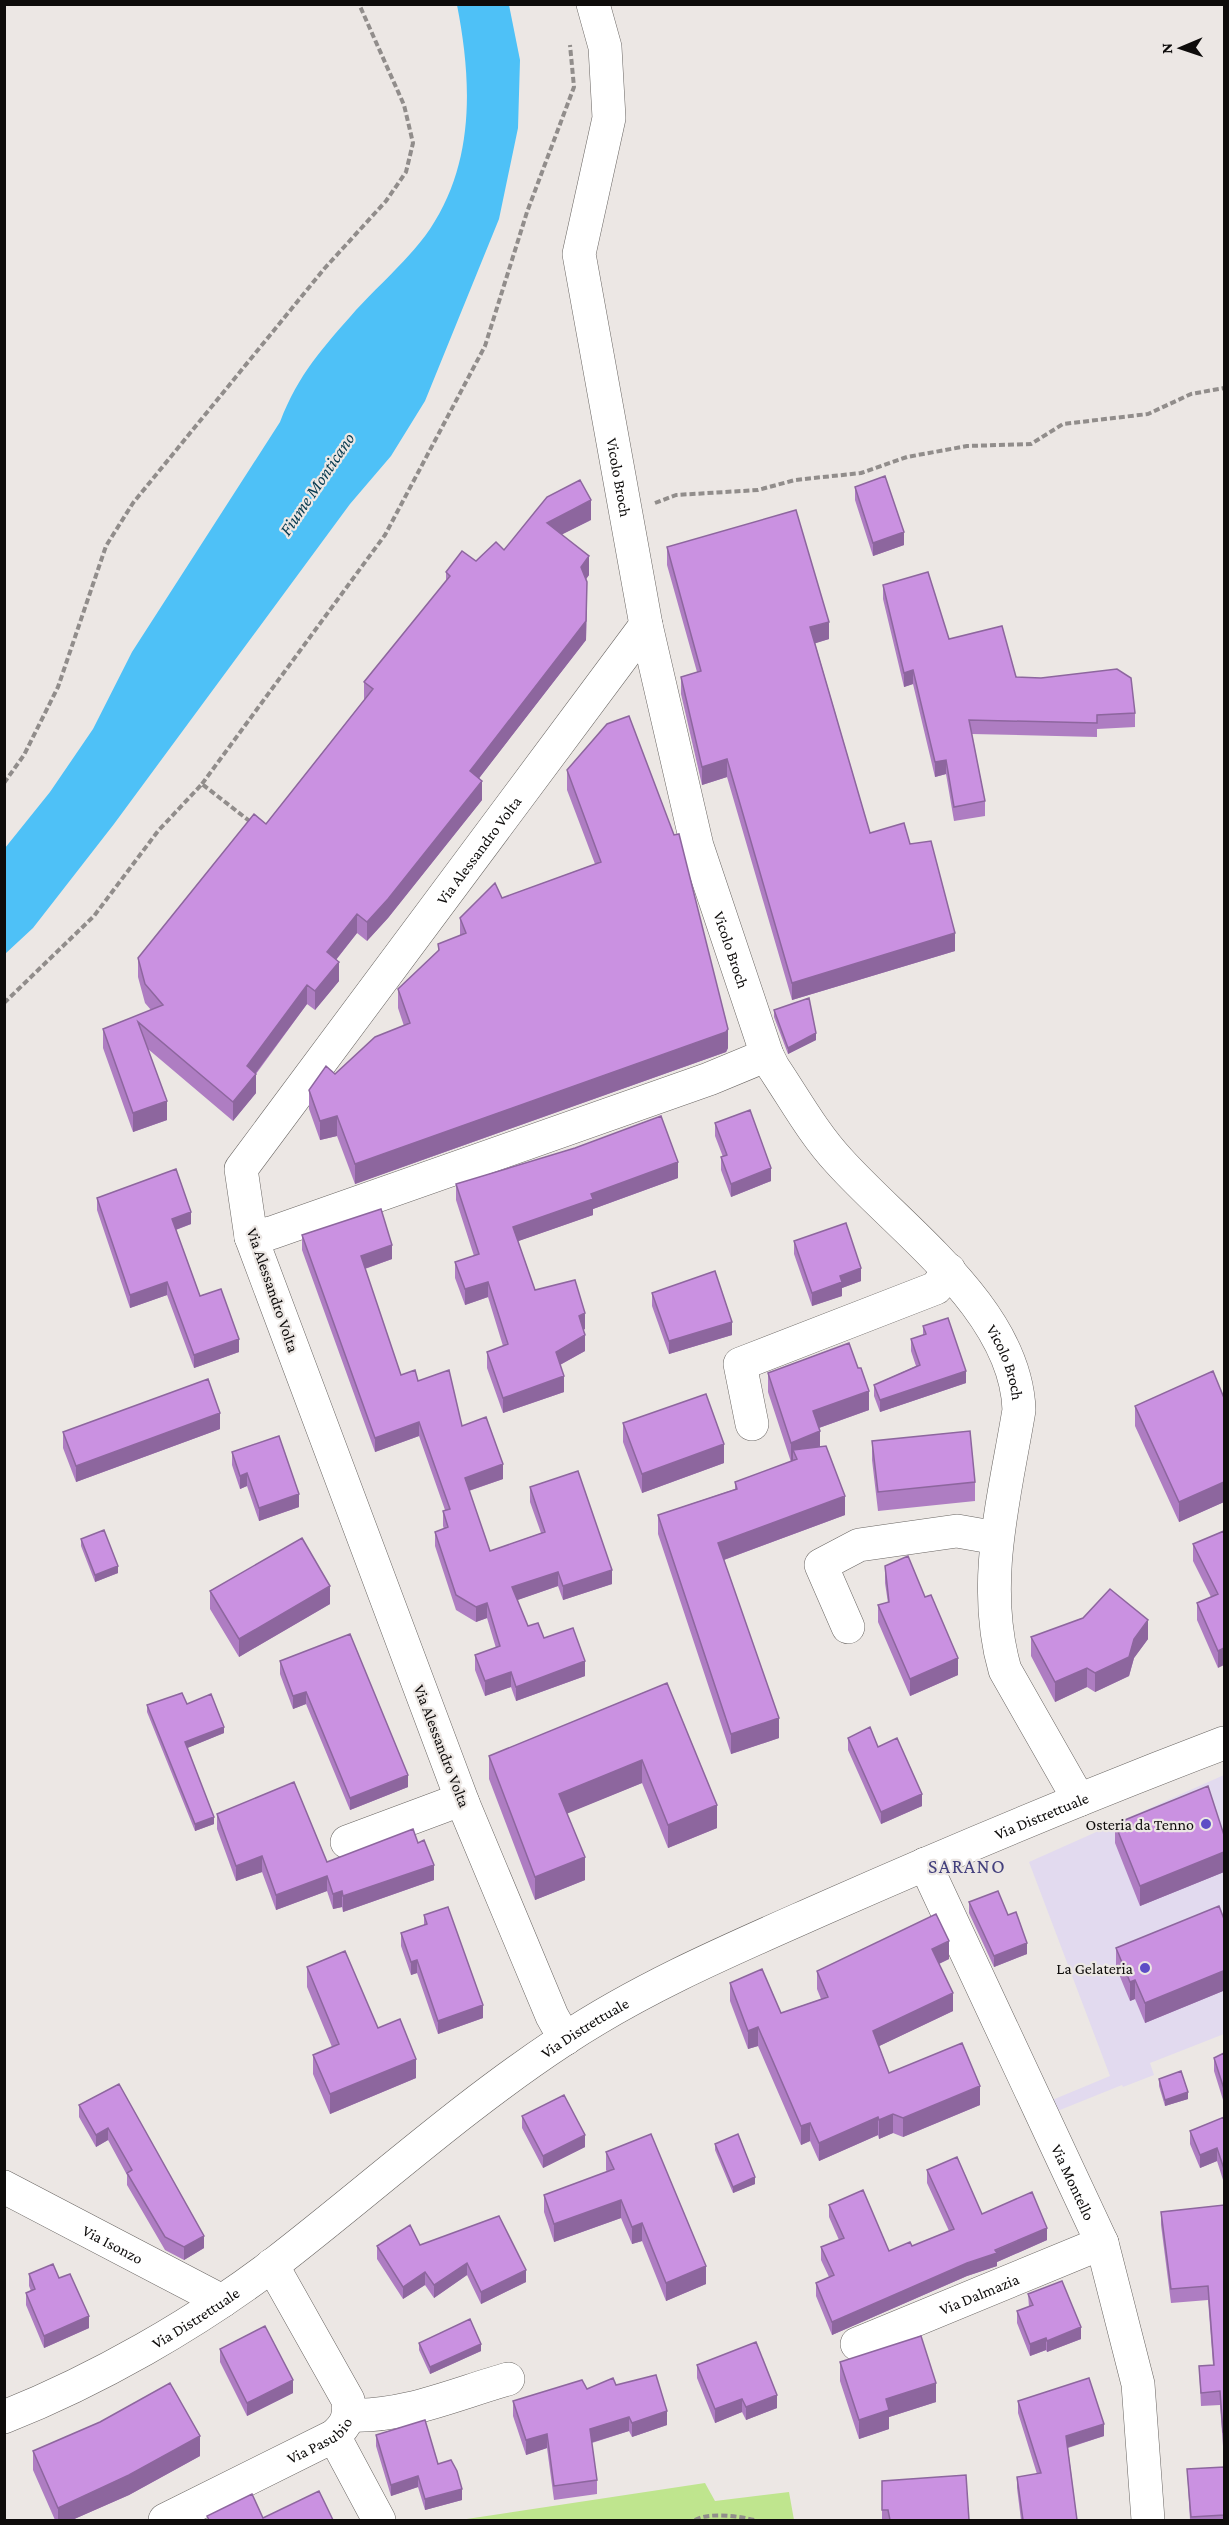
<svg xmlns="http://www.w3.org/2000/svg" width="1229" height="2525" font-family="'Crimson Pro',serif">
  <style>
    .commercial { fill: #e2daef }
    .green { fill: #bfe58e }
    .water { fill: #4ec1f7 }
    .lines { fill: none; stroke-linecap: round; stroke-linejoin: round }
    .minor-casing { stroke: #696562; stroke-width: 34 }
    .major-casing { stroke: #696562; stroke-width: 34 }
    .path { stroke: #918d8b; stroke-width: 4; stroke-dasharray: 6 3; stroke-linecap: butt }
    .minor { stroke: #fff; stroke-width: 33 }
    .major { stroke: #fff; stroke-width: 33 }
    .wall { fill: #ae7dc2 }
    .shaded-wall { fill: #8d669e }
    .building { fill: #ca91e1; stroke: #8d669e; stroke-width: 1.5 }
    .poi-dot { fill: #5d4dc6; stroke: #ece7e4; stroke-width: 2 }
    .labels { text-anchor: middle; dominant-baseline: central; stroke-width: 4.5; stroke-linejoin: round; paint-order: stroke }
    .street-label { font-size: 16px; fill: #0e0c0b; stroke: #ece7e4 }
    .poi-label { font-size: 16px; fill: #0e0c0b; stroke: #ece7e4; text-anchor: end }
    .water-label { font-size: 18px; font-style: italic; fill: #05394f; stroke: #ece7e4 }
    .quarter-label { font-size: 20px; letter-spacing: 1.5px; fill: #43407d; stroke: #ece7e4 }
  </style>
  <rect width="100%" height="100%" fill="#ece7e4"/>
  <path class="commercial" d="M1224,1775v259l-74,29 4,12 -31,12 -1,-2 -72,29 -5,-11 65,-27 -81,-214z"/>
  <path class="green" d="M705,2483l10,18 74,-9 5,28h-334z"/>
  <path class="water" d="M457,5h52l11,55 -2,68 -19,91 -74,182 -34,55 -41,48 -236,320 -81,104 -28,26v-106l45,-56 43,-63 39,-77 148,-230c19,-49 42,-73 76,-112 24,-26 54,-52 74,-81 45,-67 42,-148 27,-224z"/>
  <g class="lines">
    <g class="minor-casing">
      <g id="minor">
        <path id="s1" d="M593,4l12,43 4,71 -30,136 67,371 51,221 70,209 6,12c21,31 40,66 66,94 62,69 177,149 180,249 -14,85 -39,174 -14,260l74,130"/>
        <path d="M251,1237l20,-4 438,-154 58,-24"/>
        <path d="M752,1424l-12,-60 196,-76 13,-18"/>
        <path d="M848,1627l-27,-62 38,-20 98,-14 40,7"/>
        <path d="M347,1842l102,-38 14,-1"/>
        <path id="s2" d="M925,1864l177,379 36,141 10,136"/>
        <path id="s3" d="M565,2039l-13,-23 -89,-213 -212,-566 -10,-68 405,-544"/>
        <path id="s4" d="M4,2187l218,114"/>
        <path id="s5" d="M857,2344l245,-101"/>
        <path d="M350,2415c52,3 108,-22 158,-36"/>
        <path d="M334,2436l45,84"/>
        <path id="s6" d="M165,2520l169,-84c13,-11 16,-20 14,-36l-76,-135"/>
      </g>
    </g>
    <g class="major-casing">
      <g id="major">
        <path id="s7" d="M4,2417c93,-37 191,-93 270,-153 96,-74 187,-157 289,-224 83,-55 174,-93 264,-133 131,-58 263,-113 397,-164"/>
      </g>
    </g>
    <path class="path" d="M655,503l21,-8 82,-5 37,-10 66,-7 46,-16 60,-11 64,-2 32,-20 85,-10 43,-20 33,-6
      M4,783l20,-28 34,-68 48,-141 27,-43 191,-234 62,-68 20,-29 7,-29 -9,-38 -45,-101
      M202,784l183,-249 100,-189 42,-134 47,-125 -4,-42
      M4,1003l90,-87 64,-85 44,-47 50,39
      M695,2520c14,-8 44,-4 59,0"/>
    <use href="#minor" class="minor"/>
    <use href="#major" class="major"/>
  </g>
  <path class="wall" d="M855,487l49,58 -31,11 -18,-56z
    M591,520l-29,14 27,41 -3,4 1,22 -1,39 -107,138 3,22 -94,118 -21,23 -10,-8 -21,27 3,21 -24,29 -8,-6 -51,70v19l-23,28 -85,-72 19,71 -34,12 -30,-84v-19l48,-19 -6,-7 -7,-26v-19l128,-134 98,-124v-18l82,-101v-9l58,-22z
    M667,547l162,92 -14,4 55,190 40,11 45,107 -163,49 -65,-223 -25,8 -21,-91v-17l16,-5 -30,-107z
    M883,585l66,54 67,38 119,36v14l-38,2v8l-125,-3 13,67v15l-31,5 -8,-47 -11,3 -22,-93 -9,3 -21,-88z
    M567,770l161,278 -2,4 -371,132 -18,-48 -17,4 -11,-31v-19l26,-16 69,-48 -6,-18v-19l40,-38v-7l22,-8v-18l42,-20 93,-34 -28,-74z
    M774,1010l42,30 -28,14 -14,-37z
    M715,1123l56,58 -40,16 -10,-27v-13h2l-8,-21z
    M678,1178l-85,31v6l-75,26 17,49 50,39 -2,1 2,21 -25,14 4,27 -61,21 -16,-45v-16l16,-6 -15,-49 -23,8 -10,-27v-16l19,-6 -18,-56v-16z
    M97,1198l94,26 -15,6 24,66 39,56 -45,16 -27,-73 -37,13 -33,-98z
    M302,1235l90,24 -27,10 36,106 17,6 44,45 41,53 -34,12 21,60 51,-18 -11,-31v-15l82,97 -49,16 -5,-14 -41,14 11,26 16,12 41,38 -69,25 -5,-14 -26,9 -10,-26v-15l21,-7 -9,-30 -11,4 -20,-12 -21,-64v-14l9,-3 -1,-3v-15l2,-1 -26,-74 -44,16 -73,-202z
    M794,1241l67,40 -19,7v8l-30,10 -18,-52z
    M652,1293l80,42 -63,19 -17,-48z
    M923,1326l43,57 -86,29 -6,-16v-11l42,-19 -5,-15v-12l12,-4z
    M768,1373l101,37 -50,18 1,19 25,68 -121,45 55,178 -48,16 -73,-220v-19l77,-26v-7l56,-20 -23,-70z
    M1224,1398v104l-45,20 -44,-96v-20z
    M623,1423l101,40 -82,30 -19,-51z
    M220,1429l-144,53 -13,-34v-16z
    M872,1441l103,41v19l-97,10 -6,-51z
    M232,1452l67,55 -40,14 -12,-35 -7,3 -8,-24z
    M1224,1531l-6,137 -21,-48v-17l14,-6 -18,-36v-17z
    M81,1539l37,34 -23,9 -14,-36z
    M885,1566l73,109 -48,21 -32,-74v-17l10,-2 -3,-20z
    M210,1591l120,13 -91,53 -29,-48z
    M1031,1637l117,2 -14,19 -5,18 -34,16 -8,-5 -32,15 -24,-46z
    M280,1661l128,126 -58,23 -44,-106 -13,5 -13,-35z
    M667,1683l50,145 -49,20 -26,-65 -75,30 18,67 -50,20 -46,-121v-23z
    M187,1704l37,29 -37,15 27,76 -19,7 -48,-119v-7z
    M848,1738l30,9 44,59 -41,18 -33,-74z
    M217,1814l110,48 107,18 -91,32 -1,-5 -9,2 -6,-18 -51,19 -14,-38 -26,9 -19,-52z
    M1115,1824l109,11v37l-84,34 -25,-63z
    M969,1902l39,13 19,39 -33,13 -25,-54z
    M424,1915l59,103 -45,16 -21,-61 -6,2 -10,-29v-13l23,-8z
    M1224,1919v76l-1,-4 -78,32 -10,-24 -5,2 -14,-34v-19z
    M949,1959l-10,5 14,47 -74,35 10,27 91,32 -77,32 -10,-4 -14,6 -1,-4 -59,26 -9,-20 -9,4 -43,-99 -10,3 -18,-48v-18l51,30 40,-14 -4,-10v-18z
    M307,1967l71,61 38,50 -86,36 -17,-40v-19l19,-8 -25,-60z
    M1224,2053v50l-10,-32v-13z
    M1159,2079l29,20 -23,7 -6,-20z
    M119,2084l85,164 -20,12 -19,-10 -38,-65v-10l-19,-35 -12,7 -17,-30v-12z
    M522,2116l63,31 -42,21 -21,-40z
    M1224,2117v66l-7,-22 -17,7 -10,-24v-13z
    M715,2144l40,40 -22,9 -18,-43z
    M606,2152l100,132 -40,17 -24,-60 -10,3 -11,-26 -67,24 -10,-30v-17l63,-23 -1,-2z
    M927,2170l55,44 65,26 -50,22v4l-30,10 -135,59 -16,-39v-13l13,-6 -8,-17v-13l18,-7 -10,-23v-12l60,46 23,-5 37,-15 -22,-48z
    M1224,2205v240l-1,1 -3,-41 -19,1 -2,-40 14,-1 -5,-65 -37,3 -10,-78v-13z
    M420,2245l106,37 -45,22 -14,-29 -33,23 -9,-13 -22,14 -26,-40v-13z
    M29,2274l30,4 30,50 -45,20 -18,-43v-12l5,-2 -2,-5z
    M1028,2294l53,45 -34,13 -1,-2 -16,6 -13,-33v-12l12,-4z
    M419,2343l62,8 -51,23 -11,-24z
    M220,2349l73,44 -46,23 -27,-54z
    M840,2362l96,40 -47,15v12l-30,10 -19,-58z
    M697,2365l80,43 -31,12 -4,-8 -27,11 -18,-45z
    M616,2385l51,40 -35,12 -3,-6 -37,12 5,37v14l-43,6 -7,-52 -21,7 -13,-39v-15z
    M1018,2401l86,35 -36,12 9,72h-56l-4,-32v-11l20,-3 -19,-61z
    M376,2435l62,29 24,36 -37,10 -7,-23 -27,9 -15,-50z
    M33,2451l167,5 -71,39 -57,25h-17l-22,-50z
    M1224,2467v53h-34l-3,-51z
    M882,2481l87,39h-87z"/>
  <path class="shaded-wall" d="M591,500v20l-44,22v-19z
    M904,532v13l-31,11v-13z
    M589,556v19l-8,11v-19z
    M587,582l-1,58 -116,150v-19z
    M829,622v17l-19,6v-18z
    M913,670v14l-9,3v-14z
    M727,759v18l-25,8v-18z
    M946,760v14l-11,3v-15z
    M482,781v19l-94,118 -21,23v-19z
    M357,914v19l-30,38v-19z
    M955,933v18l-163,49v-17z
    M339,962v19l-24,29v-19z
    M307,985v19l-55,74 4,-4v19l-23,28v-19l14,-36z
    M728,1029v19l-2,4 -371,132v-20z
    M816,1033v7l-28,14v-6z
    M167,1101v19l-34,12v-19z
    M337,1116v20l-17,4v-19z
    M678,1162v16l-85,31v6l-80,28v-16l78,-33z
    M771,1168v13l-40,16v-13z
    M191,1212v12l-19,7v-12z
    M392,1245v14l-31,11v-14z
    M861,1268v13l-19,7v8l-30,10v-13l28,-17z
    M167,1282v13l-37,13v-13z
    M488,1282v15l-23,8v-16z
    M585,1313v16l-6,3v-16z
    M732,1322v13l-63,19v-13z
    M585,1335v16l-29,16v-15z
    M239,1339v13l-45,16v-13z
    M966,1371v12l-86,29v-12z
    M564,1376v16l-61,21v-15z
    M869,1391v19l-56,20v-19z
    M220,1413v16l-144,53v-16z
    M419,1422v14l-44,16v-14z
    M820,1431v19h-27v11l-2,1v-19z
    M724,1444v19l-82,30v-19z
    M503,1464v15l-38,13v-14z
    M247,1473v13l-7,3v-13z
    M1224,1482v20l-45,20v-20z
    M299,1494v13l-40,14v-13z
    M845,1496v19l-127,47v-19z
    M118,1566v7l-23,9v-7z
    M612,1570v14l-49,16v-14z
    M558,1572v14l-46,16v-15z
    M330,1586v18l-91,53v-18z
    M487,1603v15l-11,4v-15z
    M1148,1620v19l-14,19 -5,18 -34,16v-19l39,-34z
    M1224,1648v17l-6,3v-17z
    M958,1658v17l-48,21v-17z
    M585,1661v15l-69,25v-14z
    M1087,1668v19l-32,15v-20z
    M511,1672v15l-26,9v-15z
    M306,1692v12l-13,5v-13z
    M779,1718v20l-48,16v-20z
    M224,1727v6l-39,16v-7z
    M642,1760v23l-83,34v-23z
    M408,1775v12l-58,23v-12z
    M922,1794v12l-41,18v-12z
    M717,1805v23l-49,20v-23z
    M214,1817v7l-19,7v-7z
    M1224,1852v20l-84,34v-20z
    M262,1856v16l-26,9v-15z
    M585,1857v23l-50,20v-23z
    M434,1865v15l-91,32v-16z
    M327,1876v15l-51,19v-15z
    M342,1891v16l-9,2v-15z
    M949,1941v18l-17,8v-18z
    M1027,1943v11l-33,13v-11z
    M417,1960v13l-6,2v-13z
    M1223,1971v20l-78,32v-20z
    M1135,1980v19l-5,2v-19z
    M953,1993v18l-80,38v-18z
    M483,2005v13l-45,16v-13z
    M758,2027v19l-10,3v-18z
    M416,2059v19l-86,36v-20z
    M980,2086v19l-77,32v-19z
    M1188,2092v7l-23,7v-6z
    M893,2114v19l-14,6v-19z
    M878,2117v18l-59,26v-18z
    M810,2123v18l-9,4v-19z
    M108,2128v12l-12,7v-12z
    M585,2135v12l-42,21v-12z
    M1217,2148v13l-17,7v-13z
    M755,2177v7l-22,9v-6z
    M621,2200v18l-67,24v-18z
    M642,2223v18l-10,3v-17z
    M1047,2228v12l-50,22v4l-30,10 -135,59v-13z
    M204,2236v12l-20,12v-13z
    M467,2263v12l-33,23v-13z
    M706,2266v18l-40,17v-18z
    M526,2270v12l-45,22v-12z
    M425,2272v13l-22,14v-12z
    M89,2316v12l-45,20v-12z
    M1081,2327v12l-34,13v-11z
    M1046,2338v12l-16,6v-12z
    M481,2344v7l-51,23v-7z
    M293,2380v13l-46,23v-13z
    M936,2383v19l-47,15v12l-30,10v-19l27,-21z
    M777,2395v13l-31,12v-13z
    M742,2399v13l-27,11v-14z
    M667,2411v14l-35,12v-14z
    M629,2417v14l-39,12v-14z
    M1104,2424v12l-38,12v-12z
    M547,2434v14l-21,7v-15z
    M200,2436v20l-71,39 -57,25h-14v-12z
    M418,2476v11l-27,9v-11z
    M462,2489v11l-37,10v-11z"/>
  <path class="building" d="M885,476l19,56 -31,11 -18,-56z
    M580,480l11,20 -44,23 42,33 -8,11 6,15 -1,39 -116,150 12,10 -94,118 -21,23 -10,-8 -30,38 12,10 -24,29 -8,-6 -60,81 9,8 -23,28 -95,-80 29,79 -34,12 -30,-84 60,-24 -18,-21 -7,-26 116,-144 12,10 107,-135 -9,-7 86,-106 -4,-4 16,-21 14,10 20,-19 8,8 43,-53z
    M796,510l33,112 -19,5 60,206 34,-10 6,21 21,-3 24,92 -163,50 -65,-224 -25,8 -21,-90 20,-6 -34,-124z
    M928,572l21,67 53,-13 14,51 25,1 76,-9 14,9 4,35 -38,2v8l-128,-3 16,81 -31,6 -8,-47 -11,2 -22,-92 -9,3 -21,-88z
    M629,716l45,119 5,-1 49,195 -2,3 -371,132 -18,-48 -17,5 -11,-31 17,-24 9,8 40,-37 35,-14 -12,-34 41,-39 -1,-6 28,-11 -6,-15 35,-35 7,15 99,-36 -34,-92 40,-46z
    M809,998l7,35 -28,15 -14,-38z
    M750,1110l21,58 -40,16 -10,-27 6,-2 -12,-32z
    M661,1116l17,46 -87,32 2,5 -80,28 22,63 40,-10 10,33 -6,3 6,19 -29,17 8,24 -61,22 -16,-46 21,-8 -20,-62 -23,7 -10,-27 24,-8 -23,-70 119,-36z
    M176,1169l15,43 -19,7 28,77 21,-7 18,50 -45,16 -27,-73 -37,13 -33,-97z
    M381,1209l11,36 -31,11 40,119 14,-5 3,11 31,-11 13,56 24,-9 17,47 -38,14 25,73 55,-19 -15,-45 48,-16 34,99 -49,16 -5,-14 -46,15 16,39 10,-3 6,15 29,-10 12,33 -69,26 -5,-15 -26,9 -10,-26 25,-9 -13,-43 -11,4 -20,-12 -21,-63 13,-5 -5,-16 7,-2 -31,-87 -44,16 -73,-203z
    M846,1223l15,45 -21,8 2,6 -30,11 -18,-52z
    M715,1271l17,51 -63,19 -17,-48z
    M948,1318l18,53 -86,29 -6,-15 46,-20 -9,-26 15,-5 -3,-8z
    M849,1343l9,25h3l8,23 -56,20 7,20 -29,12 -23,-70z
    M1213,1371l11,27v84l-45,20 -44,-96z
    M208,1379l12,34 -144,53 -13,-34z
    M706,1394l18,50 -82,30 -19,-51z
    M970,1431l5,51 -97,10 -6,-51z
    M279,1436l20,58 -40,14 -12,-35 -7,3 -8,-24z
    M826,1446l19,50 -127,47 61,175 -48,16 -73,-219 79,-26 -2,-7 62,-23 -4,-9z
    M104,1530l14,36 -23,9 -14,-36z
    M1224,1531v117l-6,3 -21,-48 21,-9 -25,-50z
    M302,1538l28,48 -91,53 -29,-48z
    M908,1556l17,41 6,-2 27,63 -48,21 -32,-74 11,-3 -4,-36z
    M1110,1589l38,31 -14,19 -5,18 -34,16 -8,-5 -32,14 -24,-45 52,-19z
    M350,1634l58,141 -58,23 -44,-106 -13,4 -13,-35z
    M667,1683l50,122 -49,20 -26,-65 -83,34 26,63 -50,20 -46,-121z
    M182,1693l5,11 24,-10 13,33 -39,15 29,75 -19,7 -48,-119z
    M870,1727l8,20 19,-9 25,56 -41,18 -33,-74z
    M294,1782l33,80 86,-33 5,14 6,-3 10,25 -91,31 -1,-5 -9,3 -6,-18 -51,19 -14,-39 -26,10 -19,-52z
    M1208,1786l16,49v17l-84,34 -25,-62z
    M998,1891l10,24 8,-3 11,31 -33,13 -25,-54z
    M1219,1906l5,13v56l-1,-4 -78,32 -10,-23 -5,2 -14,-34z
    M448,1907l35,98 -45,16 -21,-61 -6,2 -10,-29 26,-9 -3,-9z
    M936,1914l13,27 -17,8 21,44 -80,38 16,42 73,-30 18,43 -77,32 -10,-4 -14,6 -1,-3 -59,26 -9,-20 -9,3 -43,-99 -10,4 -18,-48 32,-14 19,44 47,-16 -11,-26z
    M345,1951l33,77 22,-9 16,40 -86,35 -17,-39 26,-11 -32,-77z
    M1224,2053v36l-10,-31z
    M1181,2071l7,21 -23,8 -6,-21z
    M119,2084l85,152 -20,11 -19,-10 -38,-64 5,-3 -24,-42 -12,7 -17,-30z
    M564,2095l21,40 -42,21 -21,-40z
    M1224,2117v52l-7,-21 -17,7 -10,-24z
    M651,2134l55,132 -40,17 -24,-60 -10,4 -11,-27 -67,24 -10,-29 70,-26 -8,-17z
    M738,2134l17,43 -22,10 -18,-43z
    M957,2157l25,57 50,-22 15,36 -52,22 2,3 -30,10 -135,59 -16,-39 18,-8 -13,-28 23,-9 -15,-33 34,-15 26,61 21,-9 2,4 42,-17 -27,-59z
    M1224,2205v227h-1l-3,-41 -19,2 -2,-27 15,-1 -6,-79 -37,3 -10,-77z
    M499,2216l27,54 -45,22 -14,-29 -33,22 -9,-13 -22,15 -26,-41 33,-21 10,20z
    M53,2264l6,14 11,-4 19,42 -45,20 -18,-43 9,-4 -6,-15z
    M1062,2281l19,46 -34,14 -1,-3 -16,6 -13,-33 16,-6 -5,-11z
    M470,2319l11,25 -51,23 -11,-24z
    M265,2326l28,54 -46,23 -27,-54z
    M921,2336l15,47 -50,16 3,11 -30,10 -19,-58z
    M756,2342l21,53 -31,12 -4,-8 -27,10 -18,-44z
    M656,2375l11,36 -35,12 -3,-6 -39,12 7,51 -43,6 -7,-52 -21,6 -13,-39 69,-21 5,9 26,-11 3,7z
    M1089,2378l15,46 -38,12 11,84h-54l-6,-43 24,-4 -23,-72z
    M170,2383l30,53 -71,39 -71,33 -25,-57 67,-29z
    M425,2420l13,44 13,-4 6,11 5,18 -37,10 -7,-23 -27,9 -15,-50z
    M1224,2467v48l-33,2 -4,-48z
    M966,2475l3,45h-79l-2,-10h-6v-29z
    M319,2491l14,29h-124l-2,-4 45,-22 11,24z"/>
  <g class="poi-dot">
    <circle cx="1206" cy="1824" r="6"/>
    <circle cx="1145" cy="1968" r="6"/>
  </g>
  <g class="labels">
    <g class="street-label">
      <text stroke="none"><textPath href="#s1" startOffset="482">Vicolo Broch</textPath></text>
      <text stroke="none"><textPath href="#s3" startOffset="1328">Via Alessandro Volta</textPath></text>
      <text stroke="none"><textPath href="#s1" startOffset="968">Vicolo Broch</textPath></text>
      <text transform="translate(273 1290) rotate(71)">Via Alessandro Volta</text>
      <text stroke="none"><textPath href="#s1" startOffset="1472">Vicolo Broch</textPath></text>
      <text transform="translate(442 1746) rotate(69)">Via Alessandro Volta</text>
      <text stroke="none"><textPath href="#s7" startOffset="1206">Via Distrettuale</textPath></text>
      <text stroke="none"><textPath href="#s7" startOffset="702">Via Distrettuale</textPath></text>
      <text stroke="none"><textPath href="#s2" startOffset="351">Via Montello</textPath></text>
      <text stroke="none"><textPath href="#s4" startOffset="123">Via Isonzo</textPath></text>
      <text stroke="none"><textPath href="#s5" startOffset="132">Via Dalmazia</textPath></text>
      <text stroke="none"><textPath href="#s7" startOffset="216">Via Distrettuale</textPath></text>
      <text stroke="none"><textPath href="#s6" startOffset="174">Via Pasubio</textPath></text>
    </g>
    <g class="poi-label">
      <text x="1194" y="1824">Osteria da Tenno</text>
      <text x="1133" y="1968">La Gelateria</text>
    </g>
    <g class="water-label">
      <text transform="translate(317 484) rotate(-56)">Fiume Monticano</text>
    </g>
    <g class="quarter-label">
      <text x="967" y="1866">SARANO</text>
    </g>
  </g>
  <rect width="1229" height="2525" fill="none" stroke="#0e0c0b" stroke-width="12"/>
  <g transform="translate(1181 48) rotate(268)" stroke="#ece7e4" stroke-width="4.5" paint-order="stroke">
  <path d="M0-4.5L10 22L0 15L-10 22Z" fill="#0e0c0b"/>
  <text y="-9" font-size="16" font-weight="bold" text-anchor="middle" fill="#0e0c0b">N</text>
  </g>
</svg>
